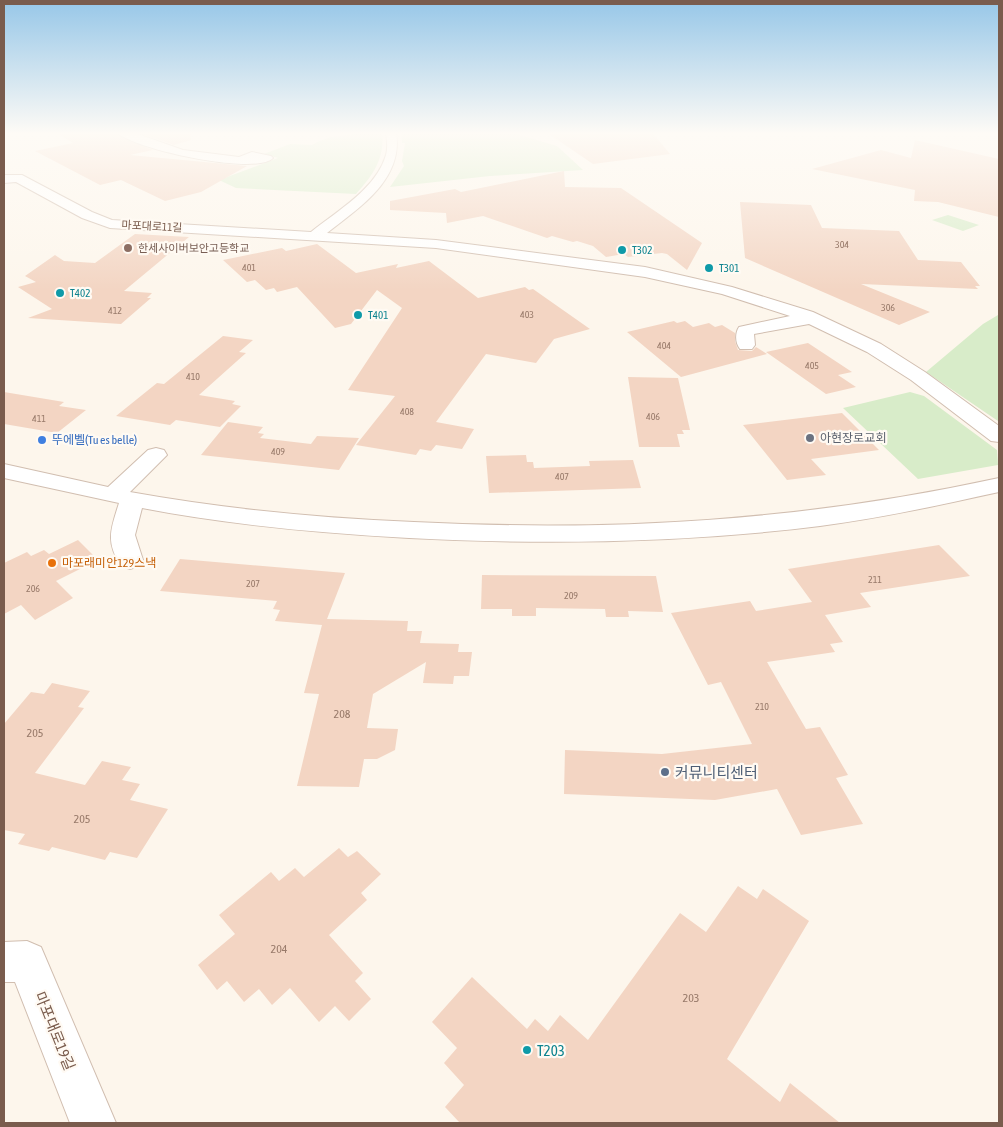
<svg xmlns="http://www.w3.org/2000/svg" width="1003" height="1127" font-family="'Asap Condensed','Noto Sans KR',sans-serif">
  <style>
    .green { fill: #d8ecc9 }
    .building { fill: #f3d5c3 }
    .lines { fill: none; stroke-linecap: round; stroke-linejoin: round }
    .street-casing { stroke: #d1beb0; stroke-width: 2 }
    .street { fill: #fff; fill-rule: evenodd }
    .education-dot { fill: #8d6e63; stroke: #fffaf3; stroke-width: 2 }
    .culture-dot { fill: #0f9aa8; stroke: #fffaf3; stroke-width: 2 }
    .worship-dot { fill: #6b7280; stroke: #fffaf3; stroke-width: 2 }
    .shop-dot { fill: #3f7fe0; stroke: #fffaf3; stroke-width: 2 }
    .food-dot { fill: #e8710a; stroke: #fffaf3; stroke-width: 2 }
    .service-dot { fill: #5c6f8a; stroke: #fffaf3; stroke-width: 2 }
    .labels { text-anchor: middle; dominant-baseline: central; stroke-width: 4.5; stroke-linejoin: round; paint-order: stroke }
    .number-label { font-size: 10px; fill: #987a6a }
    .far-street-label { font-size: 11px; fill: #7a5c4d; stroke: #fffaf3 }
    .far-education-label { font-size: 11px; fill: #785e54; stroke: #fffaf3; text-anchor: start }
    .far-culture-label { font-size: 11px; fill: #0d838f; stroke: #fffaf3; text-anchor: start }
    .worship-label { font-size: 12px; fill: #5b616d; stroke: #fffaf3; text-anchor: start }
    .shop-label { font-size: 12px; fill: #366cbe; stroke: #fffaf3; text-anchor: start }
    .food-label { font-size: 12px; fill: #c56008; stroke: #fffaf3; text-anchor: start }
    .near-number-label { font-size: 12px; fill: #987a6a }
    .near-service-label { font-size: 15px; fill: #4e5e75; stroke: #fffaf3; text-anchor: start }
    .near-street-label { font-size: 15px; fill: #7a5c4d; stroke: #fffaf3 }
    .near-culture-label { font-size: 15px; fill: #0d838f; stroke: #fffaf3; text-anchor: start }
  </style>
  <rect width="100%" height="100%" fill="#fdf6ec"/>
  <path class="green" d="M358,132h24c3,27 -9,43 -26,62l-120,-6 -17,-8 59,-22 -14,-4 26,-10 22,1c14,-9 30,-10 46,-11z
    M401,132h109l47,14 26,24 -93,6 -100,11 14,-21 -2,-5 3,-18h-3z
    M948,215l31,10 -16,6 -31,-11z
    M998,315l1,106h-1l-72,-49 57,-48z
    M910,392l14,4 73,54 1,15 -80,14 -75,-71z"/>
  <path class="building" d="M55,132h60l12,8 26,10 -23,5 117,11 -46,26 -36,9 -44,-21 -21,5 -65,-34 38,-8z
    M137,132h53l1,8 -17,5z
    M546,132h106l18,22 -77,10z
    M915,140l84,19v58l-61,-15 -24,-1 1,-11 -103,-21 69,-19 30,8z
    M564,171l1,16 56,1 81,55 -15,27 -20,-16 -5,-1 -34,4 -4,-3 -18,3 -13,-11 -16,-5 -4,1 -21,-6 -5,2 -64,-22 -36,7 -1,-10 -56,-3v-9l65,-12 6,3z
    M740,202l71,3 11,23 77,3 19,29 43,2 19,24h-5l3,3 -117,-5 69,28 -31,13 -154,-67z
    M135,234l54,3 -65,54 28,2 -5,5h4l-30,26 -93,-6 24,-9 -34,-22 18,-5 -11,-6 30,-21 9,6 31,2z
    M317,244l39,29 42,-9 -2,4 33,-7 49,37 47,-11 4,3 4,-1 57,40 -36,10 -18,24 -50,-9 -50,68 38,7 -12,20 -26,-4 -5,6 -11,-2 -4,6 -60,-10 39,-49 -47,-6 54,-82 -25,-18 -26,34 -16,4 -38,-41 -20,5 -3,-4 -8,2 -11,-10 -8,2 -24,-22 59,-12 4,3z
    M674,321l3,2 8,-2 8,6 16,-4 6,4 7,-2 13,8v8l3,9 14,1 4,-4 11,7 -86,23 -54,-45z
    M223,336l30,4 -14,12 7,1 -47,42 36,6 -3,3 9,2 -21,21 -44,-7 -6,5 -54,-9 41,-33 7,1z
    M808,343l44,29 -14,3 18,12 -30,7 -60,-42z
    M628,377l50,1 12,52h-8l2,4h-7l3,13h-41z
    M4,392l60,10 -5,4 27,4 -29,23 -53,-9z
    M842,413l37,37 -68,9 15,16 -39,5 -44,-55z
    M228,422l35,5 -5,6 6,1 -4,4 51,6 6,-8 42,2 -20,32 -138,-15z
    M526,455l1,7h6l1,6 56,-2 -1,-5 44,-1 8,28 -152,5 -3,-37z
    M78,540l17,17 -10,5 3,3 -32,16 17,17 -38,22 -14,-15 -17,9v-51l23,-11 4,4 13,-6 5,4z
    M939,545l31,31 -110,17 11,14 -46,8 18,27 -13,2 5,8 -68,10 39,67 14,-2 28,48 -12,3 27,46 -62,11 -24,-46 -62,11 -151,-6 1,-44 97,4 90,-10 -31,-62 -13,3 -37,-72 79,-12 6,10 56,-9 -24,-33z
    M180,559l165,14 -18,46 81,2 -1,10h15l-2,12 39,1 -1,8h14l-3,24h-15l-1,8 -30,-1 3,-21 -53,32 -6,34 31,1 -3,21 -18,9h-13l-5,28 -62,-1 22,-92 -15,-1 18,-68 -47,-4 5,-11 -7,-1 4,-8 -117,-10z
    M482,575l174,1 7,36 -35,-1 1,6h-23l-1,-8 -69,-1v8h-24v-7h-31z
    M52,683l38,8 -12,16 6,1 -49,65 50,12 17,-24 29,6 -9,13 18,4 -10,16 38,9 -31,49 -27,-6 -5,8 -53,-13 -3,4 -31,-7 7,-10 -21,-4v-106l27,-32 13,2z
    M339,848l9,9 9,-6 24,23 -20,19 6,7 -38,35 34,38 -8,8 16,18 -22,22 -14,-15 -16,16 -29,-34 -18,17 -13,-16 -15,13 -17,-21 -10,9 -19,-25 37,-31 -16,-19 52,-43 8,9 16,-13 9,9z
    M738,886l19,13 6,-10 46,32 -82,138 53,43 10,-19 50,40h-380l-15,-16 19,-22 -20,-22 13,-15 -25,-26 40,-45 55,52 8,-10 13,12 12,-16 28,25 92,-127 26,19z"/>
  <g class="lines">
    <g class="street-casing">
      <path id="street" d="M117,132h15l51,18 56,7 13,-5 19,4 2,2c-17,18 -141,-9 -156,-26z
        M386,132h10c8,47 -36,75 -69,101l109,7 209,27 87,20 81,25 68,32 44,28 74,54v16l-8,-1 -80,-61 -44,-28 -58,-28 -55,10 1,11 -3,4h-12c-5,-6 -5,-16 -1,-22l51,-11 -68,-22 -77,-17 -209,-29 -326,-20 -28,-10 -66,-36 -12,1v-8h18l70,37 20,8 199,12c26,-21 65,-43 75,-77 2,-7 1,-16 0,-23z
        M156,448l8,2 3,5 -37,37c94,17 189,26 284,30 201,10 388,-1 585,-44v14c-59,13 -118,26 -179,34 -136,17 -274,19 -411,12 -90,-5 -179,-13 -267,-30l-7,27 8,25 -4,6 -9,3 -9,-3c-16,-25 -10,-37 -2,-63l-115,-25v-14l104,23 40,-37z
        M27,941l14,6 75,176h-46l-55,-141h-11v-40z"/>
    </g>
    <use href="#street" class="street"/>
  </g>
  <linearGradient id="sky" x2="0" y2="1"><stop stop-color="#97c7e8"/><stop offset="0.46" stop-color="#fefbf6"/><stop offset="1" stop-color="#fefbf6" stop-opacity="0"/></linearGradient>
  <rect width="1003" height="290" fill="url(#sky)"/>
  <circle class="education-dot" cx="128" cy="248" r="5"/>
  <g class="culture-dot">
    <circle cx="622" cy="250" r="5"/>
    <circle cx="709" cy="268" r="5"/>
    <circle cx="60" cy="293" r="5"/>
    <circle cx="358" cy="315" r="5"/>
    <circle cx="527" cy="1050" r="5"/>
  </g>
  <circle class="worship-dot" cx="810" cy="438" r="5"/>
  <circle class="shop-dot" cx="42" cy="440" r="5"/>
  <circle class="food-dot" cx="52" cy="563" r="5"/>
  <circle class="service-dot" cx="665" cy="772" r="5"/>
  <g class="labels">
    <g class="number-label">
      <text x="842" y="244">304</text>
      <text x="249" y="267">401</text>
      <text x="888" y="307">306</text>
      <text x="115" y="310">412</text>
      <text x="527" y="314">403</text>
      <text x="664" y="345">404</text>
      <text x="812" y="365">405</text>
      <text x="193" y="376">410</text>
      <text x="407" y="411">408</text>
      <text x="653" y="416">406</text>
      <text x="39" y="418">411</text>
      <text x="278" y="451">409</text>
      <text x="562" y="476">407</text>
      <text x="875" y="579">211</text>
      <text x="253" y="583">207</text>
      <text x="33" y="588">206</text>
      <text x="571" y="595">209</text>
      <text x="762" y="706">210</text>
    </g>
    <g class="far-street-label">
      <text transform="translate(152 226) rotate(3)">마포대로11길</text>
    </g>
    <g class="far-education-label">
      <text x="138" y="248">한세사이버보안고등학교</text>
    </g>
    <g class="far-culture-label">
      <text x="632" y="250">T302</text>
      <text x="719" y="268">T301</text>
      <text x="70" y="293">T402</text>
      <text x="368" y="315">T401</text>
    </g>
    <g class="worship-label">
      <text x="820" y="438">아현장로교회</text>
    </g>
    <g class="shop-label">
      <text x="52" y="440">뚜에벨(Tu es belle)</text>
    </g>
    <g class="food-label">
      <text x="62" y="563">마포래미안129스낵</text>
    </g>
    <g class="near-number-label">
      <text x="342" y="714">208</text>
      <text x="35" y="733">205</text>
      <text x="82" y="819">205</text>
      <text x="279" y="949">204</text>
      <text x="691" y="998">203</text>
    </g>
    <g class="near-service-label">
      <text x="675" y="772">커뮤니티센터</text>
    </g>
    <g class="near-street-label">
      <text transform="translate(55 1031) rotate(68)">마포대로19길</text>
    </g>
    <g class="near-culture-label">
      <text x="537" y="1050">T203</text>
    </g>
  </g>
  <rect width="1003" height="1127" fill="none" stroke="#7a5c4d" stroke-width="10"/>
</svg>
